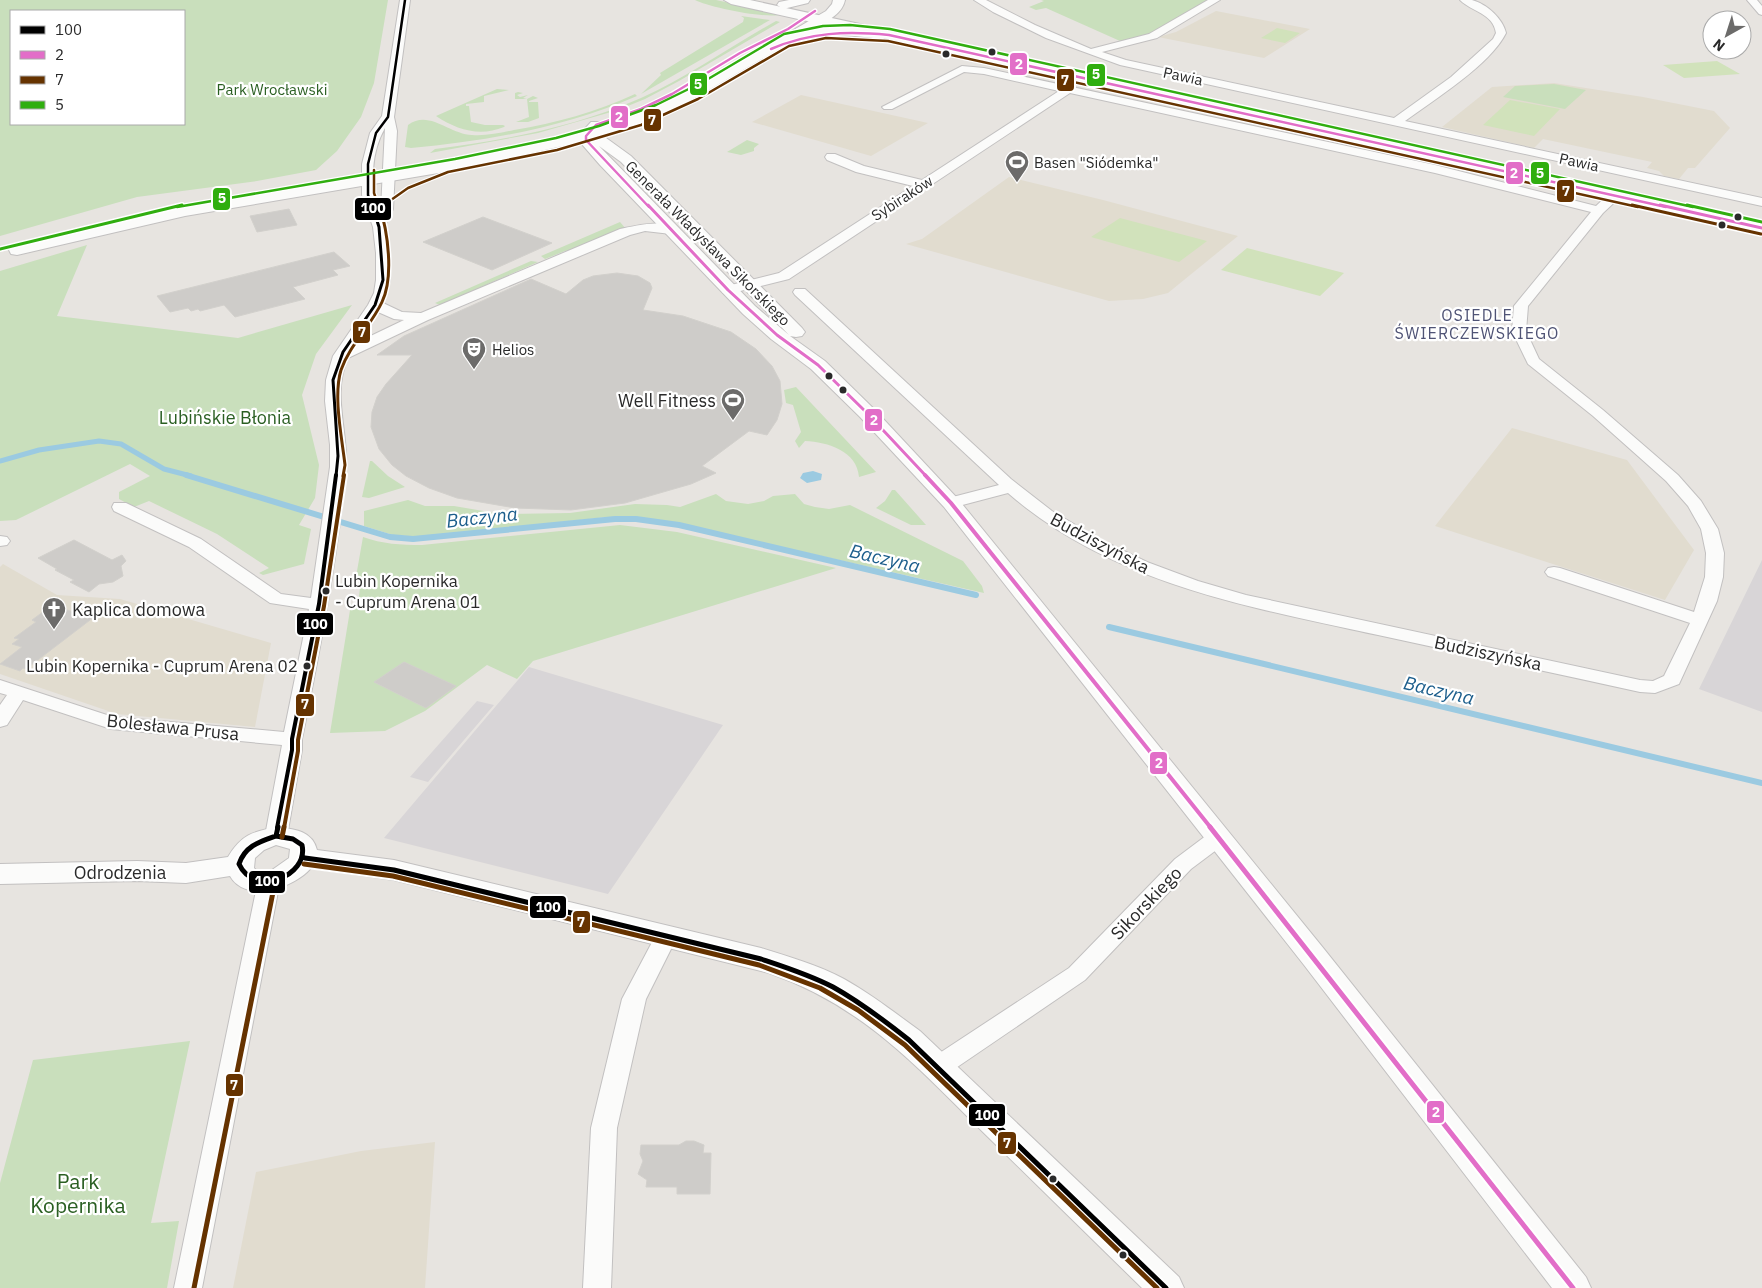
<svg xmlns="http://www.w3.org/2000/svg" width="1762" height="1288" font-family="'IBM Plex Sans',sans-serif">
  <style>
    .industrial { fill: #d8d5d7 }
    .education { fill: #e1dccf }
    .green { fill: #c9dfbc; fill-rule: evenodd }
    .pitch { fill: #d1e2bb }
    .water { fill: #9bcae1 }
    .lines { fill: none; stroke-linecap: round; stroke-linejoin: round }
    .stream-far1 { stroke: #9bcae1; stroke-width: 5 }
    .stream { stroke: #9bcae1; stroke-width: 6 }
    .building { fill: #ceccc9; stroke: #d2d0cc }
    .minor-casing { stroke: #c2c0c0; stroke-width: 2 }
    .tertiary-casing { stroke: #c2c0c0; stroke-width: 2 }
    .secondary-casing { stroke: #c2c0c0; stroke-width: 2 }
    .minor { fill: #fbfbfa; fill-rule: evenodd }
    .tertiary { fill: #fbfbfa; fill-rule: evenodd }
    .secondary { fill: #fbfbfa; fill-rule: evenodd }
    .bus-1-far3-casing { stroke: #fff; stroke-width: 5 }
    .bus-1-far2-casing { stroke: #fff; stroke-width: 6 }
    .bus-1-far1-casing { stroke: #fff; stroke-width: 8 }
    .bus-1-casing { stroke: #fff; stroke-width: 9 }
    .bus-2-far3-casing { stroke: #fff; stroke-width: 5 }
    .bus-2-far2-casing { stroke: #fff; stroke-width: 6 }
    .bus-2-far1-casing { stroke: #fff; stroke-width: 8 }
    .bus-2-casing { stroke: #fff; stroke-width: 9 }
    .bus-3-far3-casing { stroke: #fff; stroke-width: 5 }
    .bus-3-far2-casing { stroke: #fff; stroke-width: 6 }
    .bus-3-far1-casing { stroke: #fff; stroke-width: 8 }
    .bus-3-casing { stroke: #fff; stroke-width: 9 }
    .bus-4-far1-casing { stroke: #fff; stroke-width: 5 }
    .bus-4-casing { stroke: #fff; stroke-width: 6 }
    .bus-1-far3 { stroke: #000; stroke-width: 2.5 }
    .bus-1-far2 { stroke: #000; stroke-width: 3 }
    .bus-1-far1 { stroke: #000; stroke-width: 4 }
    .bus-1 { stroke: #000; stroke-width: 5 }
    .bus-2-far3 { stroke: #e26ec8; stroke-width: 2.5 }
    .bus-2-far2 { stroke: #e26ec8; stroke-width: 3 }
    .bus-2-far1 { stroke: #e26ec8; stroke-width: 4 }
    .bus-2 { stroke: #e26ec8; stroke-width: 5 }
    .bus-3-far3 { stroke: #630; stroke-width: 2.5 }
    .bus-3-far2 { stroke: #630; stroke-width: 3 }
    .bus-3-far1 { stroke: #630; stroke-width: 4 }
    .bus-3 { stroke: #630; stroke-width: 5 }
    .bus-4-far1 { stroke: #30ae0f; stroke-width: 2.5 }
    .bus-4 { stroke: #30ae0f; stroke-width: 3 }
    .bus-dot { fill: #2a2a2a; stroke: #fff; stroke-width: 2 }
    .labels { text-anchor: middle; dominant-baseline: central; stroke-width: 4.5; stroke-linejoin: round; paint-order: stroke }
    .far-street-label { font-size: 15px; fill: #2a2a2a; stroke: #fff }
    .far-park-label { font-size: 15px; fill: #2a5f22; stroke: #fff }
    .far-poi-label { font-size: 15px; fill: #2a2a2a; stroke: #fff; text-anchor: start }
    .far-neighbourhood-label { font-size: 16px; letter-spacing: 1px; fill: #4f5375; stroke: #fff }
    .bus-label { font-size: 17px; fill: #2a2a2a; stroke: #fff; text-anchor: start }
    .poi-label { font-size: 18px; fill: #2a2a2a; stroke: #fff; text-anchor: end }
    .park-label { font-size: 18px; fill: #2a5f22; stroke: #fff }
    .street-label { font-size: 18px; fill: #2a2a2a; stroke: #fff }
    .water-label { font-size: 19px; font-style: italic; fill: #1c5e8c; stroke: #fff }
    .near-park-label { font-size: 21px; fill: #2a5f22; stroke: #fff }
    .line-badge { stroke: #fff; stroke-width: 2 }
    .badge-label { font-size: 14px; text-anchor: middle; font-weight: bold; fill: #fff }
  </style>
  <rect width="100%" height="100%" fill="#e7e4e0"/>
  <path class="industrial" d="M1762,560v152l-63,-23z
    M529,667l194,58 -115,169 -224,-56z
    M477,701l17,4 -66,77 -18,-5z"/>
  <path class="education" d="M1216,11l94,18 -46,29 -106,-21 18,-5z
    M1554,83l89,14 71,14 16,17 -35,40h-7l-9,11 -15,-3 -5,-5 -12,-3 5,-6 -109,-23 -9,9 -92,-21 50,-40z
    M801,95l127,28 -57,33 -119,-34z
    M1009,177l94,23 135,36 -70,57 -25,6 -34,2 -203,-57 16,-5z
    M1512,428l115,32 67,90 -29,50 -230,-74z
    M3,564l54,31 63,4 151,44 -16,84 -138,-13 -117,-40v-107z
    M435,1142l-10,146h-192l23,-116 105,-21z"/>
  <path class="green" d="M0,0h388l-14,83 -13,34 -24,34 -21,19 -59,11 -120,16 -137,39zM11,11h173v113h-173z
    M695,0h21l66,14c-12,6 -74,-7 -87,-14z
    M1041,0h167l-57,34 -31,7 -74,-33 -10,2 -7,-3 15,-6z
    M741,16l29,4 -129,74 20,-19 -1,-2 83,-51 1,-4z
    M776,21l4,1 -101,59 -34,18 -27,11 -80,23 -108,20 5,-4c71,-9 140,-22 206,-51 47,-21 90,-52 135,-77z
    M1554,84l32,6 -21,19 -62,-12 12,-11z
    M497,89l12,1 -25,6v6l-18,2v2h3l2,16 14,3h18l2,1 -1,1c-24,10 -47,3 -68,-11z
    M518,92l5,1 -6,2 3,2 8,-2 -5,3 4,1 6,-3 5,2 -9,3v1h9l1,16 -11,4h-12l13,-5 -2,-18h-12v-6z
    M635,94l2,2c-72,31 -148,45 -226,52l-6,-1 3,-22c21,-16 41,9 64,10 14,1 28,-2 42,-5 42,-7 82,-18 121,-36z
    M747,140l12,4 -5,4v3l-13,4 -14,-3z
    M620,222l6,7 -48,20 -13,2 -20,8 -4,-3z
    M87,245l-30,71 181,22 114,-33 -36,49 -14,41 17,70 -4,33 -16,27 12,4 -7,35 -41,11 -4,-2 10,-5 -52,-34 -68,-33 -15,6 -15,-8v-7l31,-16 -20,-12 -114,56 -16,1v-250z
    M531,261l7,1 -98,43 -5,-2z
    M796,387l80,85 -17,5c-2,-26 -31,-35 -54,-36l-6,7 -4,-7 6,-9 -8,-27 -7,-2 -2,-13z
    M370,461h2l16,15 17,11 -36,11 -7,-1z
    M892,490h3l31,35h-15l-35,-17 9,-7z
    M716,494l10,7 22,3 16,-3 9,-5 22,-2 9,10 11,3 14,2 21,-4 113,56 19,25 2,7 -317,-72 -23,-3 -37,-1 -185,20 -29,-2 -29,-9v-15l44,-11 17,6h29l47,8 69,-1 65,-9 32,1 13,2z
    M620,525l57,7 159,36 -303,93 -16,18 -30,-14 -62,46 -40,20 -55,2 21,-129h7l2,-16h-6l9,-51c19,7 38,8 59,8z
    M190,1041l-39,182 28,-2 -12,67h-167v-105l33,-123z"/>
  <path class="pitch" d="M1277,28l23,5 -15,10 -24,-5z
    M1717,61l23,13 -56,4 -21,-13z
    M1510,100l50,9 -26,27 -51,-11z
    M1120,218l87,23 -28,21 -88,-25z
    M1247,248l97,25 -24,23 -99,-26z"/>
  <path class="water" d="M813,471l9,3 -1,6 -14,3 -7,-5 3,-5z"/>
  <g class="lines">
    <path class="stream-far1" d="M0,461l39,-11 60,-9 22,3 43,25 27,7"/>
    <path class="stream" d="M186,475l204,62 23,2 202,-20h21l43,6 297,70
      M1109,627l653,156"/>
  </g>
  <path class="building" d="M289,209l8,16 -40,7 -7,-16z
    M483,217l69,26 -60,27 -69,-28z
    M334,252l16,14 -17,4 5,5 -45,12 12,12 -70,18 -11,-12 -24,6 -2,-2 -7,2 -3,-3 -18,4 -13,-16z
    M617,273l21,3 12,7 2,5 -9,22 40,6 48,16 25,17 16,17 8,15 2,23 -5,16 -10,15 -18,-4 -47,35 14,7 -25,11 -66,19 -54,7 -56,-2 -58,-10 -28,-10 -23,-12 -14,-11 -13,-16 -8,-22 1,-15 5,-15 9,-13 26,-29h-35l27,-19 127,-57 35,15 17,-14 10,-4z
    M74,540l38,20 10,-5 4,6 -5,5 2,10 -10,6 -14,2 -10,8 -19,-10 4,-2 -19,-10 2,-1 -19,-11z
    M51,606l43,11 -68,52 -3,-1 -3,3 -20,-7 22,-17 -10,-3 7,-5 -5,-1 22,-16 -4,-2z
    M404,662l52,24 -30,22 -52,-26z
    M686,1141h8l10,4 -1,8h8l-1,41h-33v-7h-31l1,-7 -9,-6 5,-13 -3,-7 1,-9h38z"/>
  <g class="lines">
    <g class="minor-casing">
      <path id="minor" d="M400,0h10l-16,117 3,14 -4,78 -8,16 4,28 1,27 -7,23 19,9 19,1 199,-84c15,-3 46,-11 57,1l-6,4 -26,-3 -15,4 -202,85 -80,38c-17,36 1,74 -2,112 -9,91 -26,180 -44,269v11l-15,86 -3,5 -8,2 -8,-2 -3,-5 17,-91 -171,-16 -88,-29 -16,25 -7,2v-22l7,-10 -7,-2v-13l113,37 171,15 25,-123 -39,-6 -81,-56 -75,-36 -2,-4 2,-4h12l75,36 80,55 30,4 19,-131v-22l-5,-44 1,-21 7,-24 35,-51 6,-12 2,-13v-27l-3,-26 -11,-32v-31l8,-31 12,-17zM385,128l-4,81 -1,2c-11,-25 -9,-59 5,-83zM378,312l16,7 10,1 -48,23z
        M974,0h12l49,25 56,24 58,-15 59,-34h12l-63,38 -55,14 24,8 268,58 57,-41 42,-38 3,-6c-3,-20 -24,-21 -36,-33 4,0 9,0 12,0 15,4 31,19 34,33 -15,31 -72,67 -101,88l357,77v8l-642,-141 -74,-27 -53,-26z
        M1747,0h10l5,6v9l-3,-1z
        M962,66l22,2 451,97 161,41 14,-13h8l2,3 -2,3 -15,14 -75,93 -2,25 13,28 64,51 75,65 23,26 17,28 6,24 -1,24 -6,24 -38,83 -24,9 -15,-1c-87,-19 -175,-38 -262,-57 -130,-28 -267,-52 -370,-142l-57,15 -6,-1 -2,-4 2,-4 54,-14 -204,-190 -2,-3 2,-3h10l206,190 41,32 47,28 48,23 51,19 48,14 394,85 13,1 11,-5 26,-53 -142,-47 -3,-4 3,-4 6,-1 6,1 134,44 11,-35 1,-24 -5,-24 -13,-23 -22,-25 -73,-65 -65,-52 -16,-33 2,-25 77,-94 -156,-39 -365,-80 -281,186 -61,15 -5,-1 -2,-3 2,-3 56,-14 134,-87 -57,-14 -29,-12 -2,-3 2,-3h8l29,12 58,14 137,-89 -75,-17 -20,-2 -72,37h-8l-2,-2z
        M0,536l7,1 3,4 -3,4 -7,1z
        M1219,830l8,2 3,5 -3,5 -36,27 -106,111 -138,94 -9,3 -9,-3 -3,-7 3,-7 140,-92 106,-109 36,-27z
        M269,873l8,2 3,6 -78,407h-28l84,-407 3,-6z
        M666,929l8,2 3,6 -31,62 -29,129 -6,160h-28l8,-160 31,-129 36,-68z"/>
    </g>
    <g class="tertiary-casing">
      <path id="tertiary" d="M789,0h21l-2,3 -25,6 -6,-4 2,-3z
        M833,0h12c-3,15 -20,22 -32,29l23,-3 47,5 6,4 -6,4 -47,-5 -36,3 -119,69 -37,16 -42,13 29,21 171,172 3,4 -3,4 -6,1 -6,-1 35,25 49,48 84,90 366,450 262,328 5,11h-39l-248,-323 -360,-458 -84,-90 -49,-48 -40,-30 -28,-25 -143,-149 -20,-23 -124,28 -271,46 -168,39 -6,-1 -2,-4 2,-4 6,-1 168,-39 271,-46 125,-27 10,-11h10l1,4c80,-26 151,-73 224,-115l6,-7zM599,146l22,16 168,173 -34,-29z
        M276,827c17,2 36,3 41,23l77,10 367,88c28,9 57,17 83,31 27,15 51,34 76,52l259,246 5,11h-42c-51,-50 -103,-101 -154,-151 -70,-69 -124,-131 -219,-164l-375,-93 -83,-12c-17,20 -65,36 -81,8l-44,7 -49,-2 -137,3v-20l137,-3 49,2 42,-6c13,-22 24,-25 48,-30zM276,845l14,4 -1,9 -17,12h-16l-2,-2 1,-10 9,-8z"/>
    </g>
    <g class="secondary-casing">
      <path id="secondary" d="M724,0h26l1012,222v12l-1031,-230z"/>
    </g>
    <use href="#minor" class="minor"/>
    <use href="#tertiary" class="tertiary"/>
    <use href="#secondary" class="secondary"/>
    <g class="bus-1-far3-casing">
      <path id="bus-1-far3" d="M372,207l-4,-12v-31l8,-31 12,-16 17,-117"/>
    </g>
    <g class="bus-1-far2-casing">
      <path id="bus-1-far2" d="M336,476l2,-20 -5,-76 10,-28 32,-47 8,-25 -4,-53 -7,-22"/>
    </g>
    <g class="bus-1-far1-casing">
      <path id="bus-1-far1" d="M277,828l15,-78v-11l27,-135 17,-129"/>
    </g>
    <g class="bus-1-casing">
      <path id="bus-1" d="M276,836l2,-9
        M276,836l17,3 9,6c7,32 -48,52 -63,19 6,-18 20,-22 37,-28z
        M305,858l89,12 367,89c24,8 49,16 72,28 27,15 52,34 76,53l257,248"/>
    </g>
    <g class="bus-2-far3-casing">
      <path id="bus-2-far3" d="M771,49c39,-17 76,-18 118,-14l777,172
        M649,207l-63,-67v-4l10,-11 45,-16 31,-15 68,-41 48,-24 27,-18"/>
    </g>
    <g class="bus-2-far2-casing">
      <path id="bus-2-far2" d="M648,205l80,85 49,45 41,30 49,48 59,63
        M1660,205l102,23"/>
    </g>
    <g class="bus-2-far1-casing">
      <path id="bus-2-far1" d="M925,475l26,28 260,325"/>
    </g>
    <g class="bus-2-casing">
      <path id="bus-2" d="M1210,827l363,461"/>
    </g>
    <g class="bus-3-far3-casing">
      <path id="bus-3-far3" d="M374,170v23l5,14
        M391,200l17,-12 40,-16 109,-22 84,-25 57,-26 91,-53 37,-8 62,3 750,166"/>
    </g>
    <g class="bus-3-far2-casing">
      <path id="bus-3-far2" d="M1632,205l129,29
        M343,476l2,-11c-3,-27 -12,-69 -4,-95 9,-26 30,-44 41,-68 12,-25 6,-71 -3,-97"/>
    </g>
    <g class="bus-3-far1-casing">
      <path id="bus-3-far1" d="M284,828l14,-77v-11l26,-134 20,-131"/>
    </g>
    <g class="bus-3-casing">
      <path id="bus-3" d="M282,837l2,-10
        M304,864l89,12 366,89 61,23 38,22 47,35 252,243
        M194,1288l81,-406"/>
    </g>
    <g class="bus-4-far1-casing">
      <path id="bus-4-far1" d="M177,207l278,-48 101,-21 43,-12 57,-21 47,-23 81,-48 39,-8 27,-1 40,4 803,178"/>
    </g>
    <g class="bus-4-casing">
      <path id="bus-4" d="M1687,205l75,17
        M0,249l182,-44"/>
    </g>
    <use href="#bus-1-far3" class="bus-1-far3"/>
    <use href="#bus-1-far2" class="bus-1-far2"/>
    <use href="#bus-1-far1" class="bus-1-far1"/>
    <use href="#bus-1" class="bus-1"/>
    <use href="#bus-2-far3" class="bus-2-far3"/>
    <use href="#bus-2-far2" class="bus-2-far2"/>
    <use href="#bus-2-far1" class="bus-2-far1"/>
    <use href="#bus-2" class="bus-2"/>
    <use href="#bus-3-far3" class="bus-3-far3"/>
    <use href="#bus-3-far2" class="bus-3-far2"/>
    <use href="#bus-3-far1" class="bus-3-far1"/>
    <use href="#bus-3" class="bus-3"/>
    <use href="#bus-4-far1" class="bus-4-far1"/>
    <use href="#bus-4" class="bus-4"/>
  </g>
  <defs>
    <g id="stadium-pin" transform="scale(1.25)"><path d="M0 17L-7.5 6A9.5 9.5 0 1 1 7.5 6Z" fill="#6c6b6a" stroke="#fff"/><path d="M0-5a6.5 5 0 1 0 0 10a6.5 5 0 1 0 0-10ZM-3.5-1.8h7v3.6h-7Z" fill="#fff"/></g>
    <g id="theatre-pin" transform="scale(1.25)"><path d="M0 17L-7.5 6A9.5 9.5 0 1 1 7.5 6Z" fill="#6c6b6a" stroke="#fff"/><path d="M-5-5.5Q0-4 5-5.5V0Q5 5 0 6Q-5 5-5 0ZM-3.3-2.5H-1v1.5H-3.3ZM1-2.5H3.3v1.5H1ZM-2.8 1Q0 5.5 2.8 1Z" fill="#fff"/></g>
    <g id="church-pin" transform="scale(1.25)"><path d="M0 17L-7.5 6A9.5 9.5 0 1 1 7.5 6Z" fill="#6c6b6a" stroke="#fff"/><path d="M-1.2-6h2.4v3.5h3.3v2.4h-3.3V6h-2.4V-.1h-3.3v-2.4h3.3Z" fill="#fff"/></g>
  </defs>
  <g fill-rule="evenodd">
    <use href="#stadium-pin" x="1017" y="162"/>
    <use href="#theatre-pin" x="474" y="349"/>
    <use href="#stadium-pin" x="733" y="400"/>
    <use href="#church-pin" x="54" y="609"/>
  </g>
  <g class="bus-dot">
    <circle cx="992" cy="52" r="4.5"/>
    <circle cx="946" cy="54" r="4.5"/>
    <circle cx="1738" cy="217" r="4.5"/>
    <circle cx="1722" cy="225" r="4.5"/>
    <circle cx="829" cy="376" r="4.5"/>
    <circle cx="843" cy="390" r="4.5"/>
    <circle cx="326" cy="591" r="4.5"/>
    <circle cx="307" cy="666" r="4.5"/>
    <circle cx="1053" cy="1179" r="4.5"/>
    <circle cx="1123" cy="1255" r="4.5"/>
  </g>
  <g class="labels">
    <g class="far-street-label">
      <text transform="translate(1183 76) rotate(12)">Pawia</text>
      <text transform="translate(1579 162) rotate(12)">Pawia</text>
      <text transform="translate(902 198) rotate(-33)">Sybiraków</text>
      <text transform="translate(708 243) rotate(45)">Generała Władysława Sikorskiego</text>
    </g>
    <g class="far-park-label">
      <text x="272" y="89">Park Wrocławski</text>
    </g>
    <g class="far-poi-label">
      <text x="1034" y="162">Basen "Siódemka"</text>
      <text x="492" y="349">Helios</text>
    </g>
    <g class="far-neighbourhood-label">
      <text x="1477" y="315">OSIEDLE<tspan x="1477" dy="18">ŚWIERCZEWSKIEGO</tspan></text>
    </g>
    <g class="bus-label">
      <text x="335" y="581">Lubin Kopernika<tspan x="335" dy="21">- Cuprum Arena 01</tspan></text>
      <text x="298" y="666" text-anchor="end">Lubin Kopernika - Cuprum Arena 02</text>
    </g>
    <g class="poi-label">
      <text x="716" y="400">Well Fitness</text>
      <text x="72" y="609" text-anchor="start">Kaplica domowa</text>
    </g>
    <g class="park-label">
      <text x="225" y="417">Lubińskie Błonia</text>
    </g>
    <g class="street-label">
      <text transform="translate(1100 543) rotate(28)">Budziszyńska</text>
      <text transform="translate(1488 653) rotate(12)">Budziszyńska</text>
      <text transform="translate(173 727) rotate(6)">Bolesława Prusa</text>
      <text x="120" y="872">Odrodzenia</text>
      <text transform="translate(1146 903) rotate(-46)">Sikorskiego</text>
    </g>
    <g class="water-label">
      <text transform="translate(482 517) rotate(-6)">Baczyna</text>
      <text transform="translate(885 558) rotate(13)">Baczyna</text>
      <text transform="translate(1439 690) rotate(13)">Baczyna</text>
    </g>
    <g class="near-park-label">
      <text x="78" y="1181">Park<tspan x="78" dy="24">Kopernika</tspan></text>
    </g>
  </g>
  <g class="line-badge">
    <rect x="1009" y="52" width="19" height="24" rx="5" fill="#e26ec8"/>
    <rect x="1086" y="63" width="20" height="24" rx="5" fill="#30ae0f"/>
    <rect x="1056" y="68" width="19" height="24" rx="5" fill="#630"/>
    <rect x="689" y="72" width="19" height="24" rx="5" fill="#30ae0f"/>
    <rect x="610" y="105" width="19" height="24" rx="5" fill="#e26ec8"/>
    <rect x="643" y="108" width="19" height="24" rx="5" fill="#630"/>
    <rect x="1530" y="161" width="20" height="24" rx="5" fill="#30ae0f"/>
    <rect x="1505" y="161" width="19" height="24" rx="5" fill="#e26ec8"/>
    <rect x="1556" y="179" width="19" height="24" rx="5" fill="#630"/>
    <rect x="212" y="187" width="19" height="24" rx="5" fill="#30ae0f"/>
    <rect x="354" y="197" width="38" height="24" rx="5" fill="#000"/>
    <rect x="352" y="320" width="19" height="24" rx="5" fill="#630"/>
    <rect x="864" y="408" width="19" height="24" rx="5" fill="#e26ec8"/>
    <rect x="296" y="612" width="38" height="24" rx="5" fill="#000"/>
    <rect x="295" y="693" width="20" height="24" rx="5" fill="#630"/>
    <rect x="1149" y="751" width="19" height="24" rx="5" fill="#e26ec8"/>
    <rect x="248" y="870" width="38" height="24" rx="5" fill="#000"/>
    <rect x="529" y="895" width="38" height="24" rx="5" fill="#000"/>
    <rect x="572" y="910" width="19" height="24" rx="5" fill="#630"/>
    <rect x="225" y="1073" width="19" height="24" rx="5" fill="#630"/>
    <rect x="1426" y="1100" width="19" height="24" rx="5" fill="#e26ec8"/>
    <rect x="968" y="1103" width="38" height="24" rx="5" fill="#000"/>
    <rect x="997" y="1131" width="20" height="24" rx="5" fill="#630"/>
  </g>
  <g class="badge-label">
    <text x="1019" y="69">2</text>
    <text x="1096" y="79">5</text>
    <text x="1065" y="85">7</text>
    <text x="698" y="89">5</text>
    <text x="619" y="122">2</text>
    <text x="652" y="125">7</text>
    <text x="1540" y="178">5</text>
    <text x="1514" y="178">2</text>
    <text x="1566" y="196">7</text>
    <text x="222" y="203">5</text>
    <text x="373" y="213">100</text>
    <text x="362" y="337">7</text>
    <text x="874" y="425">2</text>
    <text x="315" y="629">100</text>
    <text x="305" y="709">7</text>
    <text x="1159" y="768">2</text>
    <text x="267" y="886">100</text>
    <text x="548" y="912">100</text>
    <text x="581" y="927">7</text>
    <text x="234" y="1090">7</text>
    <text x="1436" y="1117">2</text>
    <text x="987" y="1120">100</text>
    <text x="1007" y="1148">7</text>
  </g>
  <rect x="10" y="10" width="175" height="115" fill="#ffffff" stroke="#aaaaaa"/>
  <rect x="20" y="26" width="25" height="8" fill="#000000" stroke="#aaaaaa"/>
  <text x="55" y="35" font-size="15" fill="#2a2a2a">100</text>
  <rect x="20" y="51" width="25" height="8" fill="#e26ec8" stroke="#aaaaaa"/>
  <text x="55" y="60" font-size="15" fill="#2a2a2a">2</text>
  <rect x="20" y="76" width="25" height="8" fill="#663300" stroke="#aaaaaa"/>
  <text x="55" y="85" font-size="15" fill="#2a2a2a">7</text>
  <rect x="20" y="101" width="25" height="8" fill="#30ae0f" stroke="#aaaaaa"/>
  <text x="55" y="110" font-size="15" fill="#2a2a2a">5</text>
  <g transform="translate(1727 35) rotate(219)"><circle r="24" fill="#ffffff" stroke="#aaaaaa"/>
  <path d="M0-4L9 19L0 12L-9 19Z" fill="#6c6b6a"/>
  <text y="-8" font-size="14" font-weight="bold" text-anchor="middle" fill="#2a2a2a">N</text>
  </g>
</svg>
